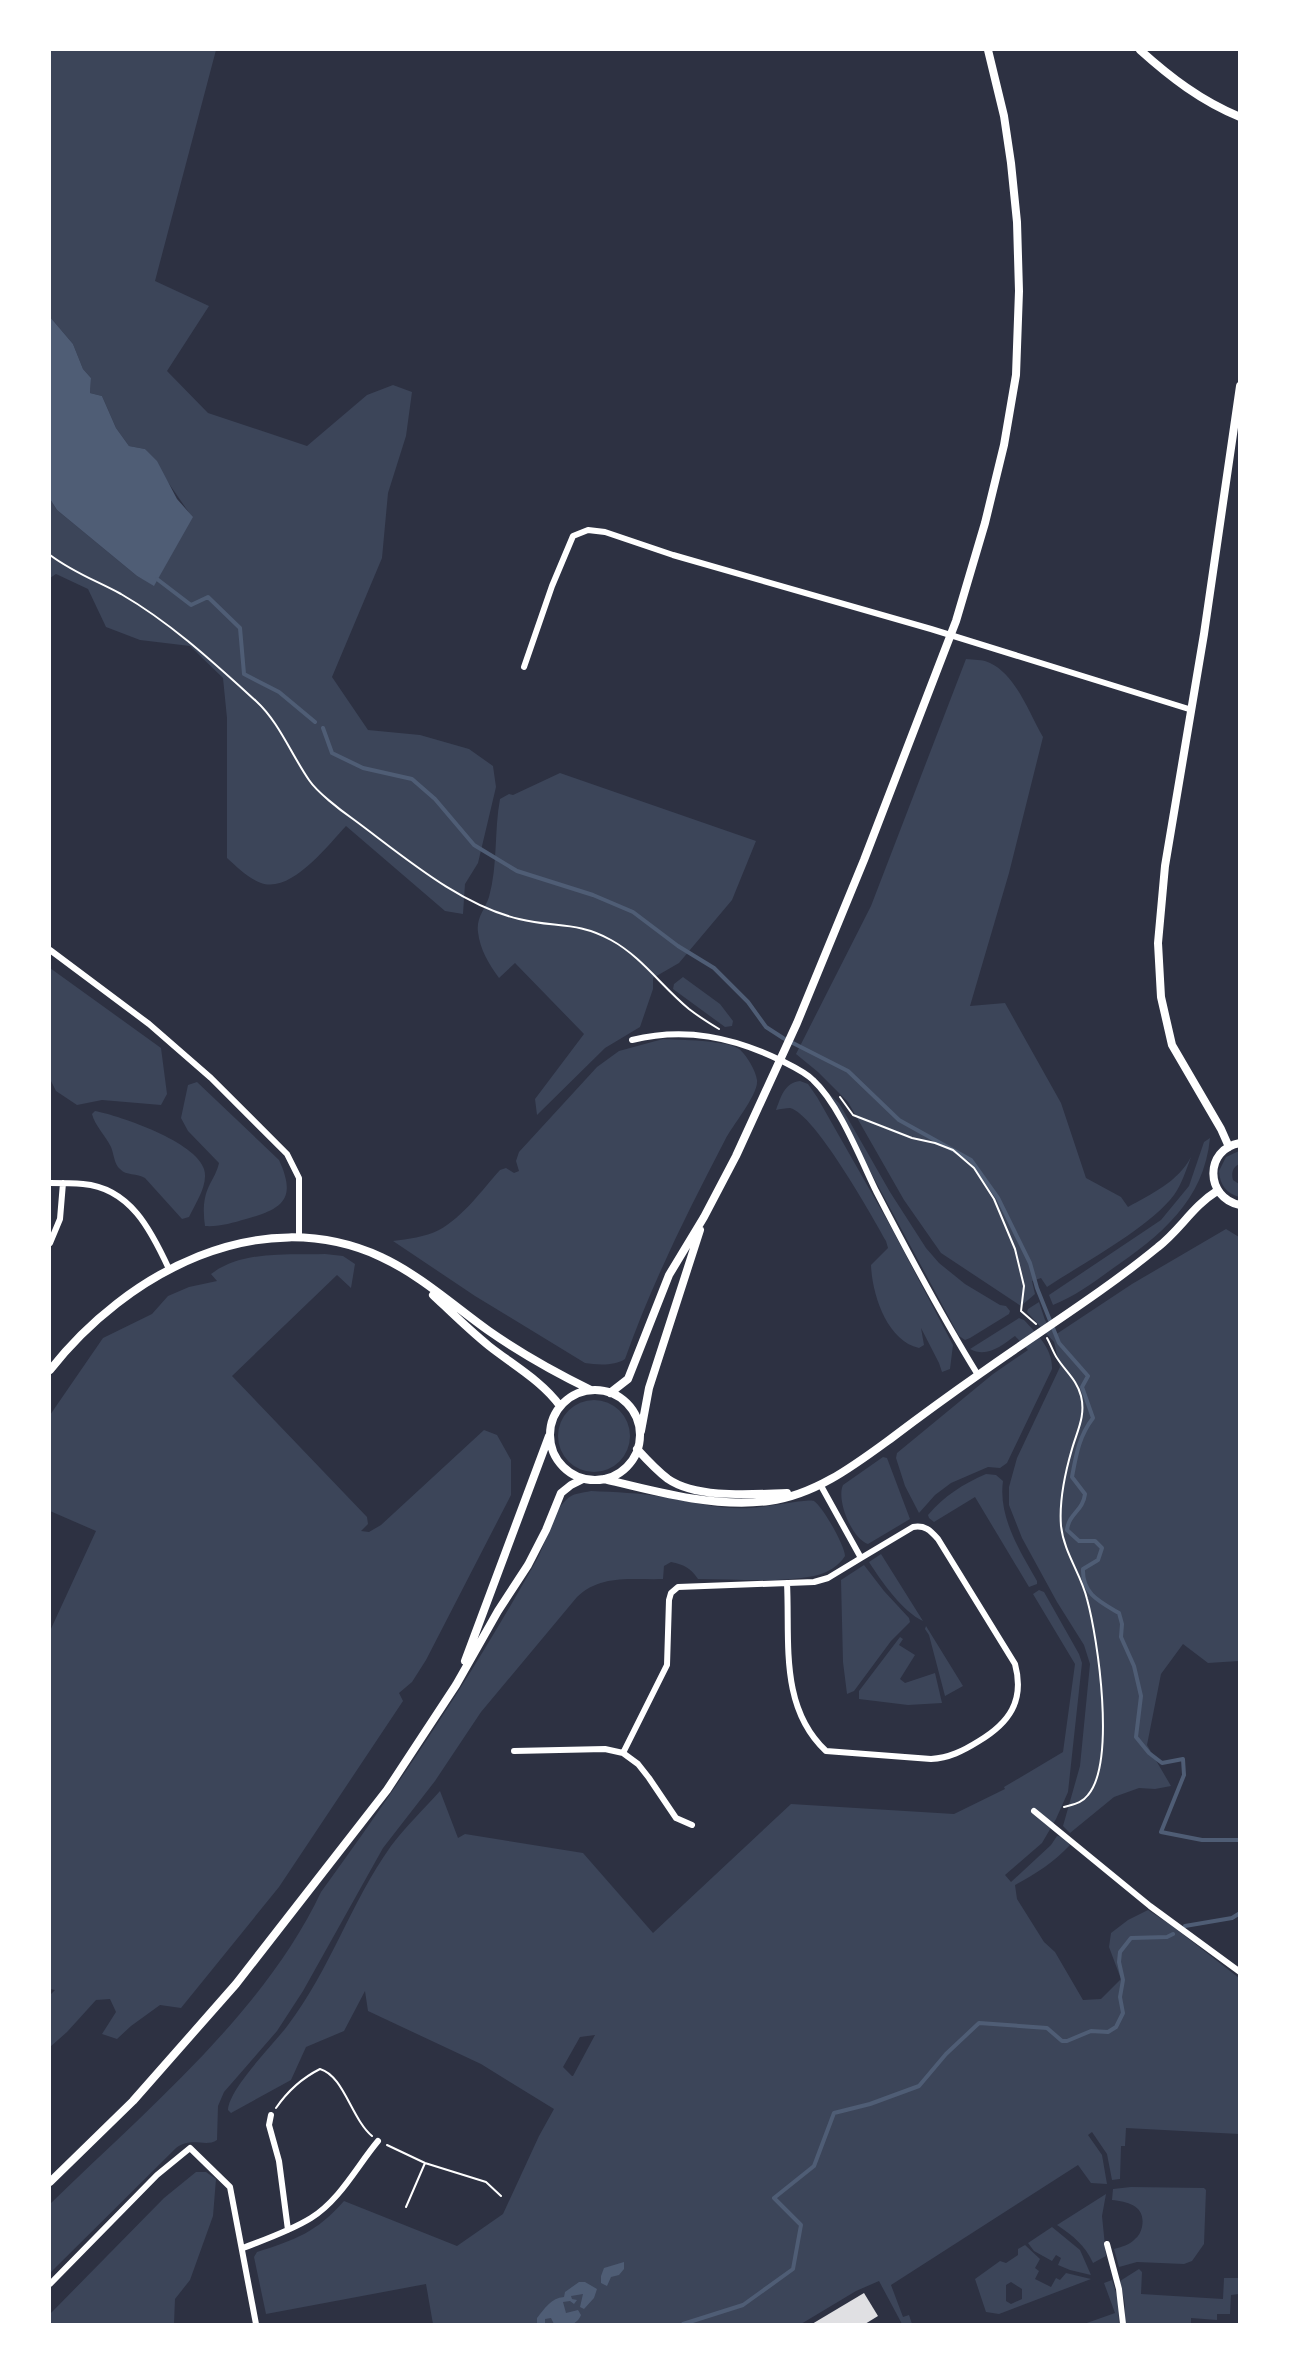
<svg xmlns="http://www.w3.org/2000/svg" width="1289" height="2374" font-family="'IBM Plex Sans',sans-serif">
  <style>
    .green { fill: #3c4559; fill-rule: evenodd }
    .water { fill: #4f5d75 }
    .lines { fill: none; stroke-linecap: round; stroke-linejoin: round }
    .stream { stroke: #4f5d75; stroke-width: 4 }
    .building { fill: #e0e0e3 }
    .path { stroke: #fff; stroke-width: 2 }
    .minor { stroke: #fff; stroke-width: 6 }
    .tertiary { stroke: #fff; stroke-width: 8 }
  </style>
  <rect width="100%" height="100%" fill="#2d3142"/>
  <path class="green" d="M50,50h166l-61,231 54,25 -42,65 41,42 99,33 60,-51 26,-10 19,7 -6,44 -18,57 -6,65 -50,119 36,53 52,5 49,14 24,17 3,21 -18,76 -13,21 -2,30 -18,-3 -99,-85c-18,19 -55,68 -85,57 -13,-5 -24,-16 -34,-25v-140l-4,-40 -33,-32 -50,-6 -34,-13 -18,-38 -32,-15 -6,4v-79l7,11 80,66 17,9 38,-68 -47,-68 -16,-3 -13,-18 -14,-32 -12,-3 1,-15 -8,-9 -10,-25 -23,-27z
    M966,659c8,1 16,0 24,4 26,12 39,50 53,74l-34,136 -39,133 35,-3 56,100 25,75 35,19 7,10c23,-13 50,-25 63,-50 -5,13 -9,27 -17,38 -26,34 -91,68 -127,92l-6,-9 -9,3 3,13 -14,12 -80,-53 -37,-53 -56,-98 -30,-30 -22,-18 75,-148z
    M560,773l196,68 -24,59 -53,63 -26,15v11l-13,38 -35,21 -68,67 -2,-16 49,-65 -69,-71 -16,15c-10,-14 -19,-28 -21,-46 -2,-14 7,-23 11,-35 9,-32 5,-66 11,-98l9,-5 4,1z
    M50,968l111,80 6,46 -6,11 -59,-5 -25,5 -21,-14 -6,-12z
    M683,977l37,27 13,17 -1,5 -7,1 -52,-38 1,-5z
    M663,1039c16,1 64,1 76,10 7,5 17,22 18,31 2,14 -25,46 -32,60 -37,71 -73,143 -100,219 -10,7 -28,6 -40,4l-110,-67 -82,-55c15,-2 32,-4 46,-11 24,-13 43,-40 61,-60l6,-2 8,5 5,-2 -3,-10 3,-9 78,-85 22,-16z
    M800,1081l8,3 9,13 74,130 62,118 -3,24 -8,3 -3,-9 -18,-35 3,17 -5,3c-32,-7 -47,-54 -48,-83l17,-17 -2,-7c-14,-25 -71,-127 -96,-133 -4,0 -10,1 -14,2 5,-13 8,-27 24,-29z
    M197,1082l82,78c18,39 4,49 -33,59 -14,4 -27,8 -41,7 -2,-13 -2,-28 4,-40 4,-8 8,-14 10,-23l-31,-32 -7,-13 7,-33z
    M828,1093l11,10 51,89 36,56 13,15 26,21 35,21 6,1 4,5 -1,3 -39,24 -5,2 -6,-4z
    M95,1111c26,5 101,31 109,58 5,15 -9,35 -15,48l-7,2 -37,-41c-8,-5 -19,-2 -25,-9 -6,-5 -6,-15 -9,-22 -5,-11 -16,-21 -19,-33z
    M1210,1138c-6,63 -50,98 -98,131 -19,14 -37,27 -59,36l-4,-10 112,-75 28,-34 15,-44z
    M1239,1151v13c-6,3 -8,9 -6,16l6,4v13c-13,-4 -19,-12 -20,-26l7,-14z
    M1226,1229l13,8v424l-31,2 -25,-19 -22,30 -14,71 24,41 -16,3 -16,-1 -25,9 -44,36 -7,-7 17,-60 10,-102 -6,-19 -27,-43 -35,-64 -13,-33v-18l8,-29 43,-91 -6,-25 -27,-30 1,-3 11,-7 6,18 10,15 77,-51z
    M325,1254l18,2 12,8 -4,24 -14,-13 -105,101 135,141 1,7 -7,7 8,1 12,-7 103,-95 13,5 14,25v35l-85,165 -14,22 -13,11 4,8 -124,186 -98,121 -21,-3 -29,21 -14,13 -15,-5 14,-22 -6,-13 -14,1 -29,32 -17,15v-52l5,-5 -5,-1v-358l46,-100 -46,-20v-96l53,-77 49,-24 16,-18 21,-9 28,-6 -6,-7c32,-24 76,-19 114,-20z
    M1019,1318l5,2c13,14 29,29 28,49l-45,94 -7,5 -12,-1 -37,16 -16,12 -16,18 -14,-27 -9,-28 1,-5 96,-79 35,-24 -13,-14c-14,10 -28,22 -45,13z
    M558 1436a36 36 0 1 1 72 0a36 36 0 1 1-72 0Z
    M883,1457l4,1 23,61 -42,25c-16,-5 -32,-44 -25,-59z
    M986,1474l10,1 7,6c-5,36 17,70 34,100v3l-8,3 -54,-90 -41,25 -5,-4 -1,-3c16,-19 35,-31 58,-41z
    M591,1491c24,1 49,2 73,6 29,5 57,13 87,11 10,0 59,-10 63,-7 9,6 31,45 31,55 -7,11 -18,17 -31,20 -37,7 -79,3 -116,3 -8,-12 -14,-14 -27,-17l-7,4 -1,13c-32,1 -62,-5 -86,18l-96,115 -46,69 -52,67 -80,143 -26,40 -53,61 -6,14 -1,34c-12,8 -24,-4 -41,8l-126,125v-69c94,-92 214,-191 271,-312 77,-106 151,-216 215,-331 10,-17 16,-48 30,-61 6,-7 16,-7 25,-9z
    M881,1554l42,67c-20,-9 -42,-40 -54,-59z
    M864,1565l20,26 25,27 1,4 -19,19 -37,50 -7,3 -4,-32 -2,-82z
    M1039,1590l5,2 35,62 3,9 -14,129 -12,27 -14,24 -37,32 6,7 40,-37 6,-9 7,1 6,8c-16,17 -34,29 -55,40l2,14 27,43 11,10 28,48 18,-1 20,-20 -12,-32 2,-14 17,-13 20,-10 23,15 68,53v156l-113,-6 -1,18h-4l-1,33 -8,1 -5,-26 -15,-22 -4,3 14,20 5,29 -16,-1 -13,-18 -187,120 12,32 6,-2 3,9h-10l-23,-43 -23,10 -55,33h-368l-7,-40 -160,30 -12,-57 3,-5c38,-12 60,-20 87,-51l113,45 46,-32 36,-78 15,-27 -73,-45 -113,-53 -3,-20 -21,40 -38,16 -15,33 -60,33 -3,-3c1,-22 46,-66 60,-85 42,-55 63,-123 103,-179 14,-19 33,-37 49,-55l18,47 7,-4 118,19 70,80 138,-129 163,10 51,-25 -1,-2 59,-35 12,-88 -42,-70zM595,2035l-22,41h-1l-9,-9 17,-30z
    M926,1626l37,60 -18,10 -16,-61 -4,-6z
    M900,1637l3,2 -4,6 16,10 -15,24 5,4 30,-10 7,30 -34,2 -49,-6v-8z
    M196,2172h10l10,7 -3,37 -23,64 -15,19 -1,25h-124v-10l114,-116z
    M1131,2187l73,1 2,2 -2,54 -12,17 -8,3 -47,-2 -18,5 -5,-18c7,-2 16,-4 21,-10 4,-3 6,-8 7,-12 4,-21 -13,-25 -30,-27l1,-11z
    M1106,2194l-4,22 4,40 -13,7c-8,-18 -20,-27 -36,-38z
    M1052,2227l28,23 11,25 -21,-5 -12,-5 3,-7 -5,-3 -4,6 -18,-10 -6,-8z
    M1025,2245l15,14 -5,9 4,3 -4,8 16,8 5,-9 4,2 6,-7 25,6 -92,35 -13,-2 -11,-33 25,-18 6,2 12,-8v-6zM1011,2282l11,7v10l-11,5 -5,-3v-16z
    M1139,2269l3,3 -1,22 82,5 1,-21h15v16l-8,1 -1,19h-13v6l-26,-2v5l-6,1h-60v-20l-5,-23z
    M1112,2280l6,19 1,25h-35l31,-11 -11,-30z"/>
  <path class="water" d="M50,317l23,27 10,25 8,9 -1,15 12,3 14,32 13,18 16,3 12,12 20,38 16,18 -39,69 -17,-10 -80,-66 -7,-11z
    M624,2262v7l-5,6 -8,2 -4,9 -6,-3v-7l3,-8z
    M579,2282h6l12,7 -3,9 -10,11 -4,-2 3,-13 -12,2 1,3 5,1 -3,4 -4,-3 -7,1 3,11 12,-3 3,5c-5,12 -15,10 -27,9l-3,-6 -6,1v5h-8v-6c8,-10 14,-20 27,-21l1,-5z"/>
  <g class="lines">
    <path class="stream" d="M157,579l34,26 17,-8 32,31 4,46 35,18 36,30
      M323,728l9,25 31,15 49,11 23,20 39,46 43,26 76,24 40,17 45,34 36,22 34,34 18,25 17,11 65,33 51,49 72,40 27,38 32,65 7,25 22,55 29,33 -6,11 11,31c-14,18 -17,37 -21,59l13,17c-2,17 -16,19 -18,36l12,11h16l7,7 -4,12 -15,9c-1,25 17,33 36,44l3,11 -1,13 13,29 7,30 -5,41 13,16 13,10 21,-4 1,16 -23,57 41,8h38
      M1185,1926l47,-8 8,-5
      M683,2324l60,-19 50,-36 8,-44 -27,-27 40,-32 20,-53 36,-9 49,-18 27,-32 33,-31 68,5 15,13h5l24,-10 17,1 8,-5 7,-14 -3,-16 3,-17 -4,-18 1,-10 11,-14 36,-1 6,-3"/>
  </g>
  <path class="building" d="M864,2293l14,23 -13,8h-53z"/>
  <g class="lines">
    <path class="path" d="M50,555c24,18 45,25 71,39 50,29 92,68 135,107 23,21 35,53 53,79 8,12 31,30 44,39 49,36 106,86 166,100 35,9 58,2 92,21 31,17 51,47 78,69 9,7 20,14 30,20
      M840,1097l13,18 59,23 23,5 18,7 21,18 20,31 21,50 9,37 -3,25 15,13
      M1047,1338c4,7 6,14 10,20 9,14 20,22 24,38 5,20 -4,35 -9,53 -7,24 -13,52 -11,77 3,27 20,48 26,73 11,40 29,163 1,196 -6,8 -14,9 -24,12
      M276,2108c11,-16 26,-30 44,-39 24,7 31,49 52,67
      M387,2145l38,18 61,19 15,14
      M406,2207l19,-44"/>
    <path class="minor" d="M524,667l28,-81 21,-50 15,-6 17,2 68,23 258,74 261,81
      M50,950l99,74 62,54 76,76 12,24v59
      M632,1040c53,-13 101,-3 150,21 10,5 23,11 31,19 26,24 47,78 63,111 32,62 65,124 102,184
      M50,1183c10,0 22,0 33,1 47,4 68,46 86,85
      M50,1243l10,-24 3,-36
      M787,1583c3,58 -8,124 39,168l105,8c18,-1 32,-8 48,-18 30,-18 46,-40 36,-77l-77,-125c-8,-9 -13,-14 -25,-12l-52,31
      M514,1751l91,-2 18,4 44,-88 2,-65 2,-7 7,-6 136,-5 14,-4 33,-20 -41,-74
      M623,1753l15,11 11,14 27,40 16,7
      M1034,1811l116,95 90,66
      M271,2115l-2,10 10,36 9,69
      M1107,2244l12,45 4,35
      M243,2248c23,-9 47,-17 68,-30 29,-18 46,-52 67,-77
      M50,2284l107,-109 33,-27 40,39 26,137"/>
    <path class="tertiary" d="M1140,50c30,27 61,51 100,67
      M1240,1143c-36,6 -35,55 0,62
      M1229,1147l-8,-18 -49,-84 -11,-48 -3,-54 7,-77 39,-232 36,-248
      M433,1295c18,17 36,35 56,51 24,19 53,35 71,60
      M50,1370c76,-97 210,-169 331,-113 39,18 73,49 108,74 33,23 67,42 102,59
      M550 1435a45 45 0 1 1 90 0a45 45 0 1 1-90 0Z
      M610,1393l18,-14 41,-104 35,-58 32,-61 61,-133 67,-163 92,-239 29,-98 19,-78 12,-70 3,-84 -2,-69 -6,-59 -7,-47 -16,-66
      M641,1431l8,-43 51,-158
      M637,1449c10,11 19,21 31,30 29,20 85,15 119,14
      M604,1479c53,13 111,29 165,22 47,-6 87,-37 124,-64 29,-22 58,-43 88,-64 59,-42 121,-80 177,-126 22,-17 35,-41 59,-56
      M465,1661l84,-225
      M50,2182l83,-81 103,-117 151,-194 69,-105 42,-74 30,-46 18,-35 15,-37 10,-8 12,-6"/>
  </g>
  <rect width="1289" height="2374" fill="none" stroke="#ffffff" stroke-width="102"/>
</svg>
